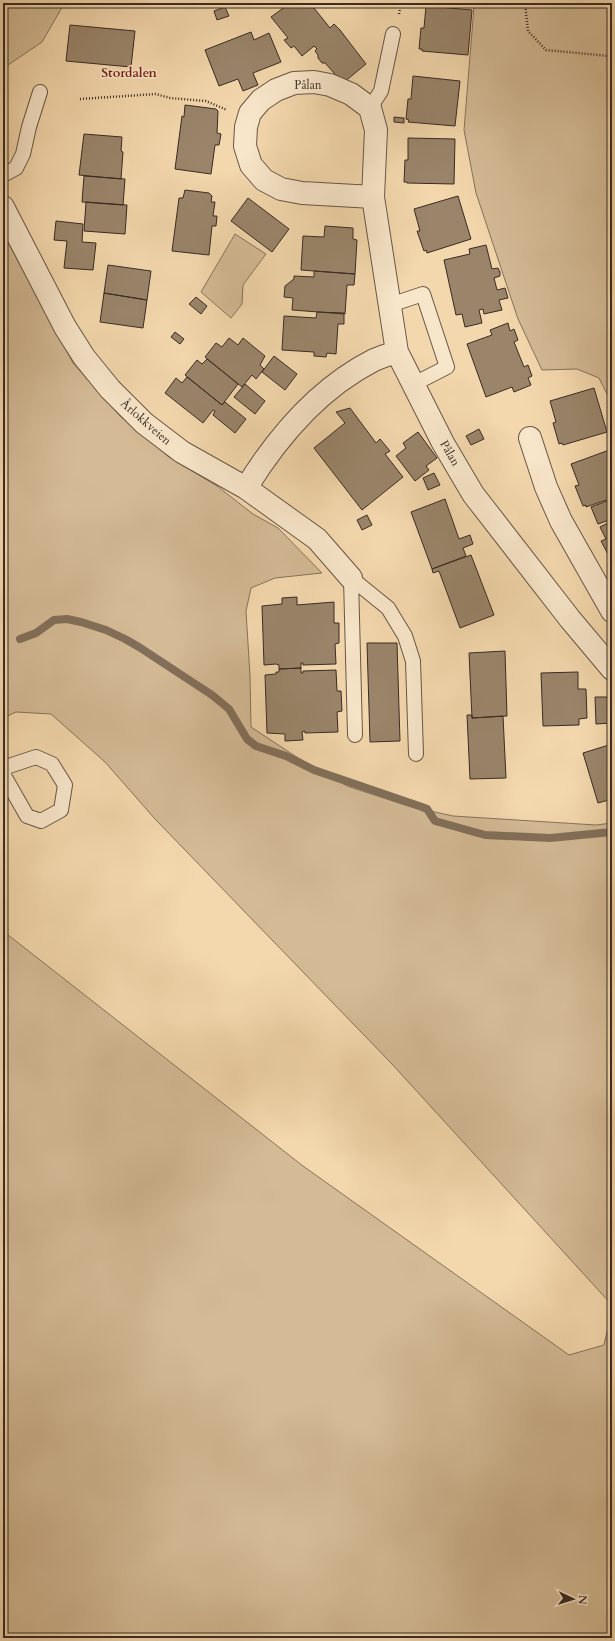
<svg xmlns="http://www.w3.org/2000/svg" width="615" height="1641" font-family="Cardo,serif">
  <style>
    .green { fill: #d4bb96; stroke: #86735d }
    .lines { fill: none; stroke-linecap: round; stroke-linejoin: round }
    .stream { stroke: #826f5a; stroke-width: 8 }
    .building { fill: #9a856b; stroke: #382b24 }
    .lane-casing { stroke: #675646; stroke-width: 16 }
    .street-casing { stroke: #675646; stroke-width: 24 }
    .path { stroke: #382b24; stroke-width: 2.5; stroke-dasharray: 1 2; stroke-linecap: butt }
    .lane { stroke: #f8e6ca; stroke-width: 14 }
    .street { stroke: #f8e6ca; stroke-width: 22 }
    .labels { text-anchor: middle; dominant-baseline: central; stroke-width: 3; stroke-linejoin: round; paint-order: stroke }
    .street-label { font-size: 12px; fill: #382b24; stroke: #f8e6ca }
    .neighbourhood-label { font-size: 13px; font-weight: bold; fill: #7a1f14; stroke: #f8e6ca }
  </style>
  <rect width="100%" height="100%" fill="#f4d8ad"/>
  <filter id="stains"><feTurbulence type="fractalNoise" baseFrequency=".005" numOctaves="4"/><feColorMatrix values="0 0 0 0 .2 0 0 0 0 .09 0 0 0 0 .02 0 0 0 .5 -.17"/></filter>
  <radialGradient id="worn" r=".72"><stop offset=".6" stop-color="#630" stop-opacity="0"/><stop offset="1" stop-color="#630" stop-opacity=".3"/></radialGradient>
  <path class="green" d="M3,3h79l-18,1 -22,38 -34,23 -5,-3z
    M447,3h165v401l-13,-26 -22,-9 -35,1 -24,-51 -42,-126 -12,-63 10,-123z
    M3,233l70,130 47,53 49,41 48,29 36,28 25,14 44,45 -47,5 -24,10 -5,23 4,65 1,51 44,29 52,30 61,20 45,10 143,9 16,-2v482l-221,-242 -236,-244 -50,-57 -54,-48 -35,-2 -13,6z
    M235,234l31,20 -23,31 -1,19 -11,14 -30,-26z
    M3,931l300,235 266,189 35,-10 8,-35v328h-609z"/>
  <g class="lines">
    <path class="stream" d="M20,639l16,-6 18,-13 13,-1 14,3 25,8 19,9 14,8 73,48 17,14 18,30 9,7 30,10 28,14 108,37 5,2 8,12 50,14 65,3 62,-6"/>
  </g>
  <path class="building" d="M290,3h20l20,25 4,-4 6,6 26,34 -23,19 -18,-20h-3l-4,-5v-3l-3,-4 2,-2 -3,-3 -12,10 -8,-10 -3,2 -7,-8 4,-2 -17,-21z
    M426,6l46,4 -4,45 -46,-4v-2h-3l2,-21h3z
    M225,7l4,9 -12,4 -3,-9z
    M70,25l65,6 -4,36 -65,-6z
    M251,32l3,8 15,-7 12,29 -28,11 5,12 -15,6 -5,-12 -19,7 -14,-36z
    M413,76l47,5 -5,45 -47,-4 1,-2 -3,-1 2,-20h3z
    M185,105l31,4 2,2 -1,22 4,1 -2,11h-4l-4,29 -36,-5 7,-53 2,1z
    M394,117l10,1v5l-10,-1z
    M84,134l38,3 -1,14 2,1 -2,27 -42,-4z
    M408,138l47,1 -1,45 -47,-1v-1h-3l1,-22h3z
    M84,176l41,3 -2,26 -41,-3z
    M185,190l24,3 3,3 -1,6h4l-2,14h4l-1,10h-4l-3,29 -37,-4 7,-53h4z
    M458,196l13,43 -44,14 -1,-3 -2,1 -7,-20h3l-6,-22z
    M248,198l41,31 -17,23 -41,-31z
    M86,202l41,3 -2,29 -41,-3z
    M56,221l27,3 -1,18 14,1 -3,27 -29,-2 3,-27 -13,-1z
    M325,226l28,2v11l4,1 -2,34 -54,-4 2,-34 21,1z
    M486,245l6,24 6,-1 2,4v4l-6,2 3,12 8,-2 3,10 -9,2 3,10 -18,4 -1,-5 -4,1 3,13 -17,4 -3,-13 -6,1 -12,-55 26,-6 -1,-5z
    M108,265l43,6 -4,29 -43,-7z
    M314,271l41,3 -1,11h-7l-2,29 -53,-4 1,-12 -9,-1 1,-11 9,-7v-3l20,1z
    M104,293l43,7 -4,28 -43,-6z
    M196,297l11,9 -6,8 -12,-10z
    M317,312l27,1v11h-6l-2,30 -9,-1 -1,4 -12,-1v-4l-32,-2 2,-34 32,2z
    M508,323l2,8 4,-2 4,11 -4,2 10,25 4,-2 4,11 -4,2 3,7 -17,7 -2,-5 -26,10 -19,-53 25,-9 -2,-5z
    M175,332l9,7 -4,5 -9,-7z
    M229,338l9,7 5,-7 22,18 -5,9 4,4 -8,10 -4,-4 -10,12 -37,-30 11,-14 6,4z
    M274,356l23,18 -12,16 -23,-18z
    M207,359l31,25 -16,21 -37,-30 12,-15 5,4z
    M187,377l35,28 3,-3 21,17 -11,14 -22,-18 2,-4 -2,-1 -10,13 -38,-30 11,-15 6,5z
    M245,384l20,17 -10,13 -21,-17z
    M594,388l13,44 -44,13 -1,-2 -3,1 -6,-21 3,-1 -6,-21z
    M350,408l26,35 4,-4 10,12 -5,3 18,23 -41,33 -48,-62 31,-25 -9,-11z
    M479,429l5,10 -13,6 -5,-9z
    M418,432l19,26 -11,8 3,4 -14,11 -19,-25 10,-8 -3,-5z
    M612,449v49l-26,9v-2l-3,1 -8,-20 4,-1 -8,-21z
    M434,473l6,12 -12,5 -5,-12z
    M445,499l14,40 11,-4 3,9 -10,4 3,8 -34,13 -21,-57z
    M612,499v20l-14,5 -7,-17z
    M367,515l5,10 -10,5 -5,-10z
    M612,521v41l-11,-21 5,-2 -6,-12z
    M471,555l23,60 -34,13 -21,-57 -6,2 -1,-4z
    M297,597v8l37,-3v21h5v20l-4,1 1,20 -33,1v-2h-2v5l-22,1v-4l-3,-1 -12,1 -2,-59 20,-2v-6z
    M367,643h30l3,98 -30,1z
    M505,651l2,65 -35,2 -3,-65z
    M301,668v5h2v-2l33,-1 1,21h4l1,20 -5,1 1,20 -33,1v-2l-3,1 1,8 -18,1v-7l-18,-1 -2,-58 11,-1v-2h3v-3z
    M578,672v17h8l1,29 -8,1v6l-36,1 -2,-53z
    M595,697h17v26l-16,1z
    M467,715h5v3l31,-2 3,62 -36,1z
    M612,744v55l-14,4 -15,-50z"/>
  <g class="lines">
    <g class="lane-casing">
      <path id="lane" d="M370,108l11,-17 12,-57
        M3,175l13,-7 7,-14 6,-27 11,-35
        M390,305l33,-11 24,73 -33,17
        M351,578l37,30 17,28 8,25 3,93
        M351,578l4,157
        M3,768l33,-11 16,7 13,21 -4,25 -20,11 -14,-5 -24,-42"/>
    </g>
    <g class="street-casing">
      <path id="street" d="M373,197l-71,-4 -21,-4 -17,-9 -13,-15 -6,-19 1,-19 4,-14 11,-13 15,-10 18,-7 20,-1 16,3 21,9 19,14 6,22 -3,67 24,155 46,91 30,51 97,125 42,50
        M3,207l62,120 19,30 26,32 34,34 38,29 64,36 71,51 34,39
        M530,438l16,49 15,34 51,90
        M246,488c32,-52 73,-100 128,-128 7,-3 16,-6 23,-8"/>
    </g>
    <path class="path" d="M525,3l3,28 18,19 63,6
      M612,4l-2,1 -1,51 3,1
      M399,14l2,-11
      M80,99l76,-5 14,4 36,3 21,9"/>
    <use href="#lane" class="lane"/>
    <use href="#street" class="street"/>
  </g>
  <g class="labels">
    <g class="street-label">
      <text x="308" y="85">Pålan</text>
      <text transform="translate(146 422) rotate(41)">Årlokkveien</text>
      <text transform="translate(450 453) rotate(60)">Pålan</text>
    </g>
    <g class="neighbourhood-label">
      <text x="129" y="73">Stordalen</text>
    </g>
  </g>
  <rect width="615" height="1641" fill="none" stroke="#f4d8ad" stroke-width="16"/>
  <rect x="4" y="4" width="607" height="1633" fill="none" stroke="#382b24" stroke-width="2"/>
  <rect x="8" y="8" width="599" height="1625" fill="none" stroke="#382b24"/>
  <g transform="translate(573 1599) rotate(94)" stroke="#f8e6ca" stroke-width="3" paint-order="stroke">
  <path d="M0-3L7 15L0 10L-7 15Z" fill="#382b24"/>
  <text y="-6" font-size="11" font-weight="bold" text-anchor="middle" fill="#382b24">N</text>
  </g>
  <rect width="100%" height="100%" filter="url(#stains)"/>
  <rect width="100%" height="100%" fill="url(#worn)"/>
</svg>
